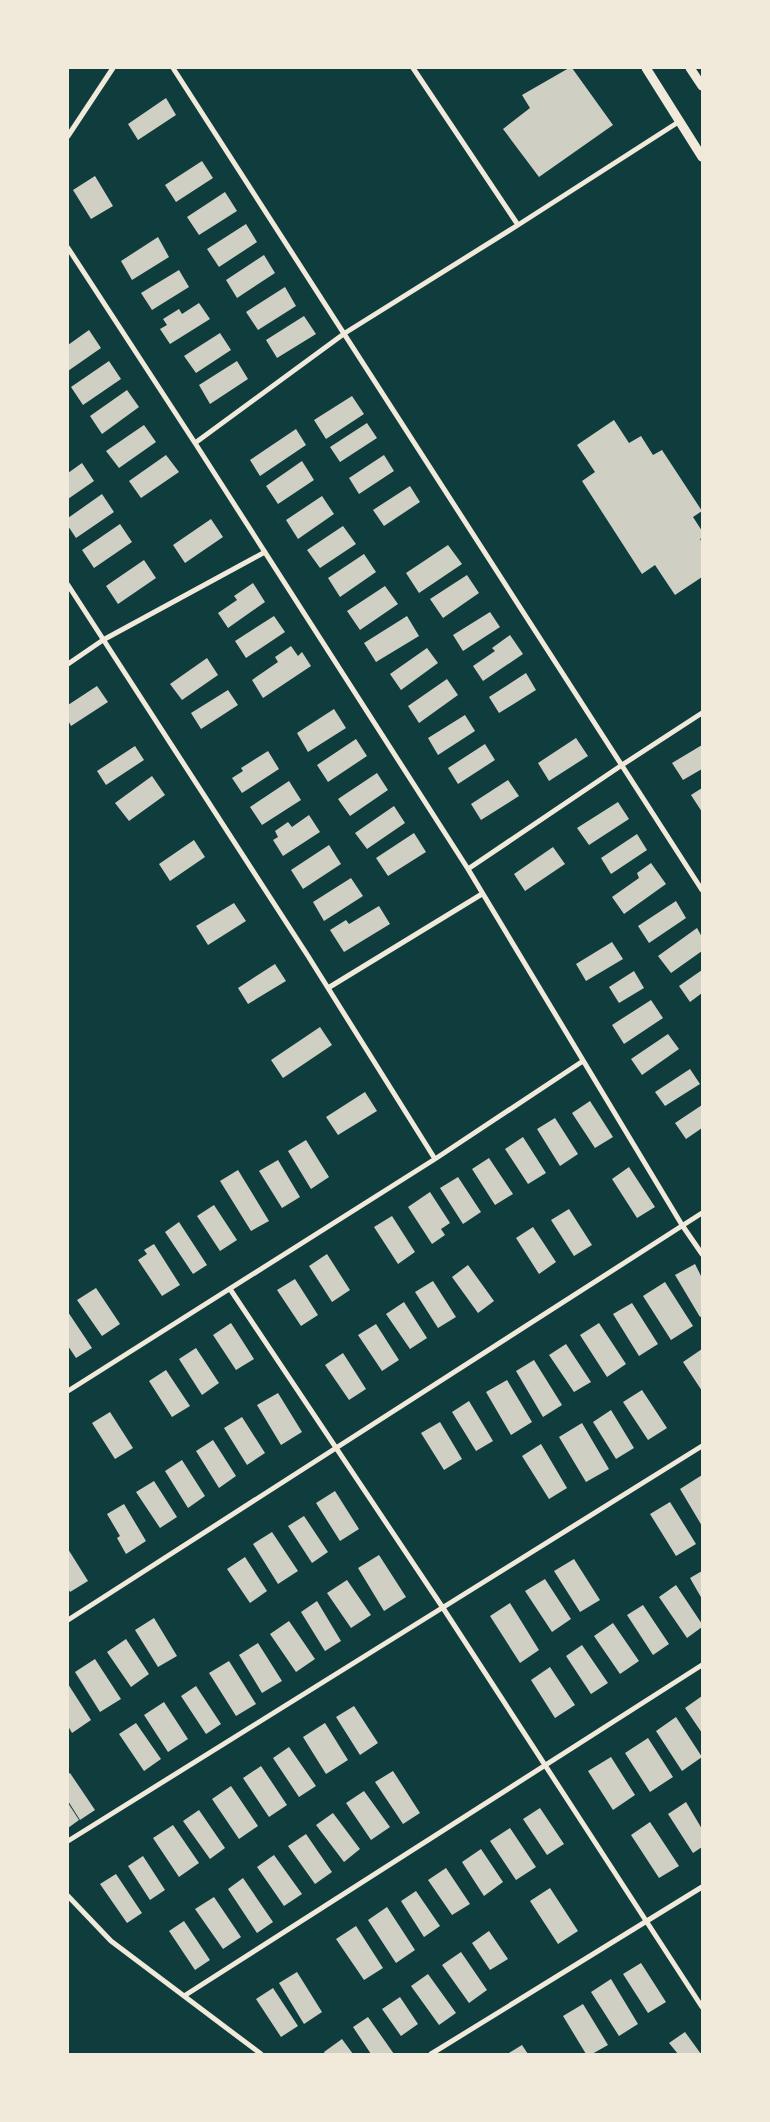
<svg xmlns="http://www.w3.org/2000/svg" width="770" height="2122" font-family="Georgia,serif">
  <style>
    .building { fill: #cfcfc3 }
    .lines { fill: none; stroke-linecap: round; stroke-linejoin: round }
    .minor { stroke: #f1e9da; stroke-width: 5 }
    .tertiary { stroke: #f1e9da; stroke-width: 9 }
  </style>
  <rect width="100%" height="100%" fill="#0f3d3e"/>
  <path class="building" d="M569,68h3l41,57 -74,52 -36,-48 27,-21 -8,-13z
    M166,98l10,17 -38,25 -10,-16z
    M202,161l11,17 -37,24 -11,-17z
    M95,176l18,30 -22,13 -18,-29z
    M225,192l12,19 -38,24 -12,-18z
    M246,224l11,18 -38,25 -12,-18z
    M158,237l11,20 -37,23 -11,-19z
    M264,255l11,18 -38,25 -11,-18z
    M179,270l10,17 -37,23 -11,-17z
    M285,287l11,19 -38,24 -12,-18z
    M199,303l11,16 -40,25 -10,-15 7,-4 -4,-6 16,-10 3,5z
    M304,316l12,18 -39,24 -11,-18z
    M89,330l12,18 -33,23v-26z
    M220,333l11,17 -35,23 -12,-17z
    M109,361l12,18 -38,26 -12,-18z
    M237,361l11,18 -38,25 -11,-19z
    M127,390l12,17 -37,27 -12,-18z
    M352,396l12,18 -38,25 -12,-19z
    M614,420l15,23 12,-7 12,19 9,-5 40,61 -9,6 9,14v7l-2,1 2,3v35l-27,18 -20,-30 -13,9 -60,-93 13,-9 -18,-27z
    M367,423l10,15 -37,24 -10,-15z
    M144,425l12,17 -37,26 -13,-17z
    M296,429l10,16 -46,31 -10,-16z
    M166,455l13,17 -38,26 -12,-17z
    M384,455l10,16 -35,23 -10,-16z
    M302,461l12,19 -36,24 -12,-18z
    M82,463l12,18 -26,18v-26z
    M410,486l10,16 -36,24 -11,-16z
    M102,494l12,18 -38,26 -8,-12v-8z
    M322,496l12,18 -36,25 -12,-19z
    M211,519l12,18 -38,26 -12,-18z
    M120,524l12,18 -38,26 -12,-18z
    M343,526l13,18 -36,24 -13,-18z
    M448,545l14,19 -43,29 -13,-20z
    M364,554l12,18 -36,25 -12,-19z
    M144,560l12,18 -38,26 -12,-18z
    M467,575l12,18 -36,25 -13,-19z
    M253,583l12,19 -37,26 -10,-15 19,-13 -3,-4z
    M385,586l13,18 -38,26 -13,-19z
    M490,612l10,15 -37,24 -10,-16z
    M274,616l11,16 -39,26 -11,-17z
    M407,616l12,20 -43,26 -12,-19z
    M510,635l13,19 -40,27 -10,-15 22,-15 -3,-3z
    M291,646l7,10 4,-4 9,14 -48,32 -11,-18 26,-18 -3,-5z
    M427,648l11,15 -37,27 -11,-16z
    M207,658l11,17 -36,25 -12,-16z
    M526,673l10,17 -37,23 -10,-16z
    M447,679l11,16 -39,28 -11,-17z
    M97,686l11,16 -37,24 -3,-6v-15z
    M228,690l10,15 -37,24 -10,-16z
    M334,709l12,19 -38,24 -11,-19z
    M465,715l10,16 -37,24 -10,-17z
    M576,738l12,18 -39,25 -11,-18z
    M356,739l11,17 -39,26 -11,-17z
    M485,744l10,16 -37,24 -10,-16z
    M702,745v24l-19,11 -11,-17z
    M135,746l9,14 -38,25 -9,-14z
    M268,751l11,18 -37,24 -10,-15 11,-7 -2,-3z
    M377,773l11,17 -38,26 -12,-17z
    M152,776l13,19 -36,26 -14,-18z
    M508,780l11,16 -38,24 -10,-16z
    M289,781l12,19 -39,25 -12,-18z
    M702,788v24l-11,-17z
    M618,802l11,17 -40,26 -12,-17z
    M394,806l11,17 -38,26 -12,-16z
    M309,815l11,17 -37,24 -10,-16 5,-3 -3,-6 13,-9 4,5z
    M414,833l12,19 -38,24 -12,-18z
    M637,834l10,16 -36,24 -10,-16z
    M194,840l11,17 -35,24 -11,-17z
    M329,845l12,19 -38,25 -12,-19z
    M553,847l12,17 -40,27 -11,-17z
    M651,863l15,21 -42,30 -12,-17 27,-19 -2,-5z
    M351,878l12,18 -39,25 -11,-19z
    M676,901l10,17 -37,25 -11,-17z
    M234,903l12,18 -38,24 -12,-19z
    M379,906l11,18 -46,28 -14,-22 16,-10 3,4z
    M697,928l5,9v14l-31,22 -13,-17z
    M612,942l11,17 -37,22 -10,-17z
    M275,964l11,17 -38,23 -10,-16z
    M702,970v23l-12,9 -11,-16z
    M634,971l10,17 -25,15 -10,-16z
    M651,1000l12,18 -39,26 -12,-19z
    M320,1027l12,18 -49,33 -12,-18z
    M668,1034l11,15 -37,26 -11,-16z
    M690,1069l10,15 -35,22 -10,-14z
    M365,1092l12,19 -39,24 -12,-18z
    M590,1101l23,36 -18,11 -23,-35z
    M702,1105v23l-16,11 -11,-16z
    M555,1118l23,36 -18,12 -23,-37z
    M523,1137l23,36 -18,11 -23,-35z
    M306,1140l23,37 -18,12 -23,-38z
    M489,1158l24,36 -18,11 -23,-36z
    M278,1160l22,37 -18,11 -23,-37z
    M629,1167l26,40 -18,11 -25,-39z
    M238,1170l31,51 -18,10 -31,-50z
    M458,1177l23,35 -18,12 -23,-36z
    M430,1192l20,31 -9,6 4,6 -13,9 -24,-37z
    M214,1205l23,35 -17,11 -23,-35z
    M569,1209l23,36 -18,11 -23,-36z
    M392,1216l23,36 -17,12 -24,-37z
    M179,1222l28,43 -14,9 -28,-42z
    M533,1227l23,35 -17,12 -23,-36z
    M154,1244l26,41 -18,11 -24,-36 9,-6 -3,-4z
    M327,1254l23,36 -18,12 -23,-36z
    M695,1264l7,14v38l-2,1 -25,-42z
    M468,1265l26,36 -16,12 -26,-36z
    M295,1279l23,36 -17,11 -24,-36z
    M433,1281l23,36 -18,11 -23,-36z
    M665,1282l28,44 -22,14 -28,-44z
    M96,1288l24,36 -18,12 -25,-36z
    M404,1302l23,36 -17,11 -24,-35z
    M632,1303l26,41 -19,12 -26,-42z
    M68,1312l24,36 -16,10 -8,-12z
    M231,1323l23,36 -18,11 -23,-35z
    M599,1323l27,41 -19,13 -27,-42z
    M376,1324l23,36 -17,11 -24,-36z
    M566,1344l25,38 -17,10 -25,-37z
    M196,1348l23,35 -17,12 -23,-36z
    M702,1349v42l-19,-29z
    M343,1353l23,36 -17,11 -24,-35z
    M534,1360l28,45 -19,12 -27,-46z
    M166,1370l24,36 -18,11 -23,-36z
    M507,1380l25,42 -21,13 -25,-43z
    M642,1390l25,38 -19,12 -25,-38z
    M278,1393l24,39 -21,13 -24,-40z
    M469,1401l24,40 -17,10 -24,-39z
    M611,1410l23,38 -18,11 -23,-37z
    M110,1412l23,36 -18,11 -23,-36z
    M242,1417l23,36 -18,12 -23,-37z
    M440,1422l22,37 -18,11 -23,-37z
    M582,1423l27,46 -23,13 -27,-45z
    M213,1440l23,36 -17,12 -23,-37z
    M541,1444l26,44 -18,11 -27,-43z
    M182,1460l23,36 -17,12 -23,-37z
    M702,1475v51l-22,-37z
    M154,1481l23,36 -17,11 -24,-36z
    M335,1491l24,38 -19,12 -24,-38z
    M670,1502l26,42 -20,12 -26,-42z
    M124,1504l22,37 -20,13 -9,-16 3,-2 -13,-22z
    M304,1516l24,36 -16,11 -24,-37z
    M272,1532l26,39 -20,13 -25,-40z
    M68,1549l20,32 -18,11 -2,-4z
    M379,1555l27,42 -22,14 -26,-43z
    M245,1557l22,34 -17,12 -23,-34z
    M574,1559l26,41 -20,12 -26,-41z
    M702,1571v28l-12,-21z
    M545,1579l26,40 -19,13 -27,-41z
    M347,1580l24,35 -20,13 -24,-35z
    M676,1585l26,39v3l-15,11 -28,-41z
    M317,1601l24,40 -16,10 -24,-39z
    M510,1603l29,47 -19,13 -30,-47z
    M643,1605l26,39 -16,11 -26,-40z
    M154,1618l23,38 -19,11 -23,-37z
    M289,1621l26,38 -19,13 -26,-38z
    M613,1623l26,38 -19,13 -26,-38z
    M126,1639l23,35 -18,13 -24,-35z
    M258,1643l24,38 -20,12 -23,-38z
    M582,1645l26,38 -17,11 -25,-38z
    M95,1659l26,40 -21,13 -25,-40z
    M229,1661l27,43 -20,12 -27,-43z
    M550,1667l25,38 -20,13 -24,-38z
    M68,1684l23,36 -19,13 -4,-7z
    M196,1686l25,38 -15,10 -25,-38z
    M702,1696v37l-17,-25z
    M164,1702l24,37 -20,13 -24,-37z
    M354,1706l24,37 -18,12 -24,-38z
    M676,1717l26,40 -20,14 -26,-40z
    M136,1723l25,36 -17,12 -25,-37z
    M325,1723l23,37 -22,14 -23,-37z
    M648,1738l25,39 -23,15 -25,-39z
    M289,1747l27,39 -17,11 -26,-39z
    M611,1757l24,38 -22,15 -25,-39z
    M261,1766l26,39 -18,12 -26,-39z
    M393,1771l27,42 -17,11 -28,-42z
    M70,1773l25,37 -15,10 -12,-19v-27z
    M231,1786l27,40 -19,13 -27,-40z
    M364,1791l26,36 -19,13 -25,-37z
    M686,1802l16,27v18l-9,6 -25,-39z
    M68,1803l11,17 -11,8z
    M540,1808l24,36 -17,11 -24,-36z
    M199,1810l26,38 -15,11 -27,-38z
    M333,1813l27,36 -16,13 -28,-37z
    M650,1822l29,44 -20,12 -28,-43z
    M173,1825l26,38 -20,14 -26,-39z
    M510,1828l26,39 -20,13 -26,-39z
    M306,1834l26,38 -17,12 -27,-38z
    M481,1849l22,33 -19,14 -22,-34z
    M274,1855l28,39 -18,12 -27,-39z
    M143,1856l22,34 -15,10 -22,-34z
    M446,1868l24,36 -18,11 -24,-35z
    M116,1874l26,39 -15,10 -27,-39z
    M243,1878l30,44 -16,11 -29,-44z
    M550,1888l28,43 -20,13 -28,-43z
    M416,1891l24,35 -16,11 -23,-36z
    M214,1897l27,40 -18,12 -28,-40z
    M387,1907l28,43 -19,13 -28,-43z
    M184,1921l26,39 -15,10 -26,-39z
    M356,1926l27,42 -19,12 -28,-41z
    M489,1931l19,28 -18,11 -18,-27z
    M461,1952l26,38 -18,13 -27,-38z
    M641,1963l25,39 -18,11 -25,-39z
    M297,1972l25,40 -18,12 -25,-41z
    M428,1974l28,39 -17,12 -28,-39z
    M611,1979l27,45 -19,12 -28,-44z
    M273,1988l25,38 -17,11 -25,-38z
    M400,1997l18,27 -17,12 -19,-27z
    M583,2004l25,41 -16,9h-6l-23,-38z
    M368,2017l26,37h-23l-18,-27z
    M685,2032l16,22h-23l-9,-11z
    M342,2039l11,15h-28l-1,-2z
    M522,2045l6,9h-21z"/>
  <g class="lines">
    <path class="minor" d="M173,68l529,822
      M413,68l105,157
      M68,136l45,-68
      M68,248l127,195 273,426 214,356 20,29
      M195,443l150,-110 173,-108 162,-104
      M68,585l240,371 127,203
      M68,664l35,-24 162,-88
      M468,869l154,-104 80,-52
      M328,988l154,-94
      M230,1289l213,319 259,399
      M68,1391l367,-232 148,-98
      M68,1620l634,-407
      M68,1841l634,-395
      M68,1896l43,45 150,113
      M184,1996l518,-331
      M431,2054l271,-167"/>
    <path class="tertiary" d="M646,68l56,89
      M690,68l12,18"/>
  </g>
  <rect width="770" height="2122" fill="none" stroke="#f1e9da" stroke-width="138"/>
</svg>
